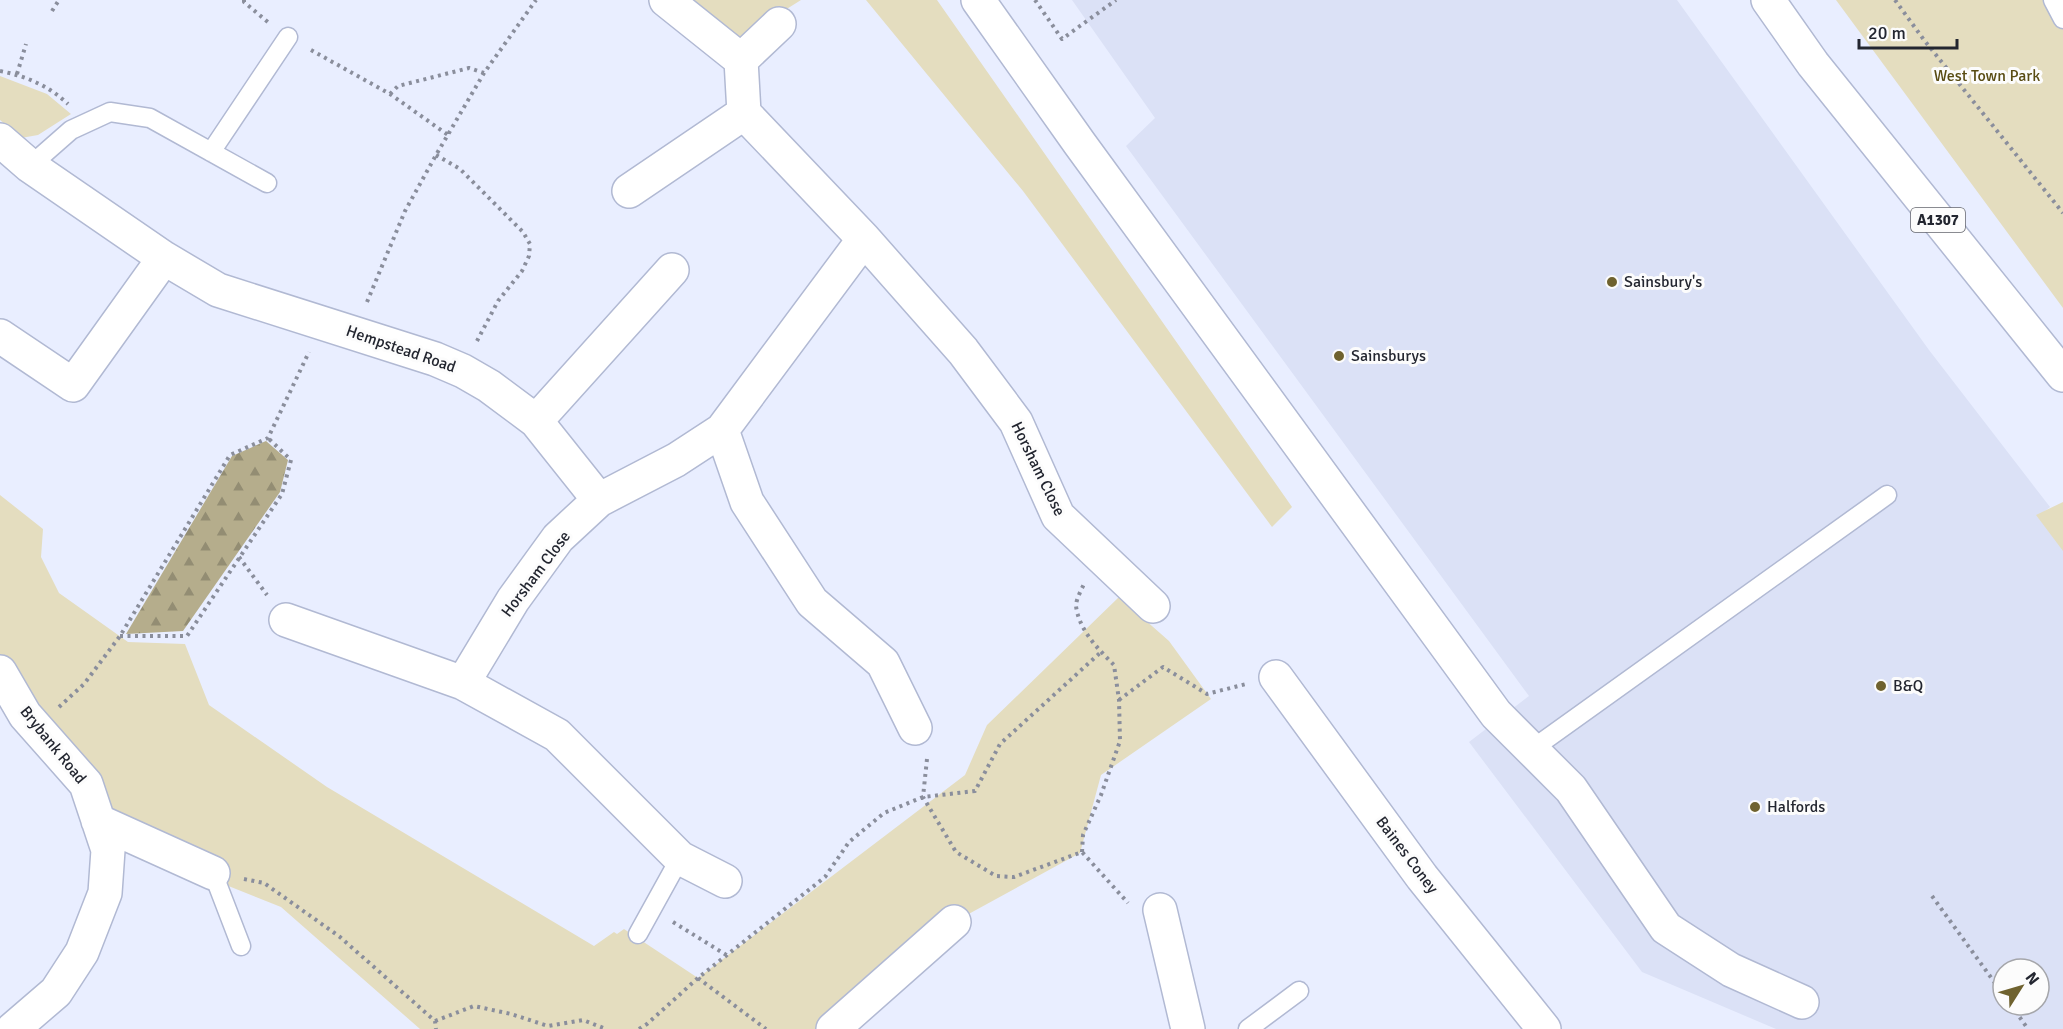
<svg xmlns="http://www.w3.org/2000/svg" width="2063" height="1029" font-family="Signika,sans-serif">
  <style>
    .built { fill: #dbe1f6; fill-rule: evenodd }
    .green { fill: #e4ddbf }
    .forest { fill: url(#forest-firs) }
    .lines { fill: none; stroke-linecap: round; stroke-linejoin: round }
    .service-casing { stroke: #b1b9d3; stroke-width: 21 }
    .minor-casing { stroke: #b1b9d3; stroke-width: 36 }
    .primary-casing { stroke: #b1b9d3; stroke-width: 36 }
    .path { stroke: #8a8e9c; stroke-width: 4; stroke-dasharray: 3 4.5; stroke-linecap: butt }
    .service { stroke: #fff; stroke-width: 18 }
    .minor { stroke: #fff; stroke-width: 33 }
    .primary { stroke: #fff; stroke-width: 33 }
    .poi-dot { fill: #6f622f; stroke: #fcfcfc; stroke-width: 2 }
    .labels { text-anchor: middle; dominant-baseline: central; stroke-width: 6; stroke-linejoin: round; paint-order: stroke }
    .shield { fill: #fcfcfc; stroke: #64666d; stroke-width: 1.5 }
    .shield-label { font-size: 15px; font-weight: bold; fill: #232630 }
    .park-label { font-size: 16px; fill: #594c13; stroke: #fcfcfc }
    .poi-label { font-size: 16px; fill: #232630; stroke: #fcfcfc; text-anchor: start }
    .street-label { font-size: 16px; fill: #232630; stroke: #fcfcfc }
  </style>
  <defs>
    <pattern id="forest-firs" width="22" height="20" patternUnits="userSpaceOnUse" patternTransform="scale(1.5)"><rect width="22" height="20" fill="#b5ad8c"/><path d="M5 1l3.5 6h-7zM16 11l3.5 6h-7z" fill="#938d73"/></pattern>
  </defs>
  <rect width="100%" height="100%" fill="#e9eeff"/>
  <path class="built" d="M1072,0h605l252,350 121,157 -10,8 23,32v482h-287l-134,-57 -173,-230 60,-46 -403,-550 29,-28zM2003,969h36v36h-36z"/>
  <path class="green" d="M672,0h129l-27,17 -38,35z
    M866,0h71l355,507 -20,20 -249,-336z
    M1836,0h227v308z
    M0,76l47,18 24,20 -33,21 -17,3 -21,-18z
    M0,495l43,34 -2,28 18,36 69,49 57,2 24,61 118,82 267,159 20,-14 3,2 7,-5 74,49 267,-203 22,-50 132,-128 50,44 42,58 -110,76 -21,78 -126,69 -121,107h-413l-139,-122 -60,-24 -133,-68 -88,-138z
    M2063,502v49l-27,-36z"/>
  <path class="forest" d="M266,441l22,19 -8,32 -97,139 -57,3 106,-178z"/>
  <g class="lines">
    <g class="service-casing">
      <path id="service" d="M2053,0l10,19
        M211,152l77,-115
        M30,166l41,-36 39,-18 40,6 117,65
        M1531,750l356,-255
        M213,873l28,73
        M638,934l42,-76
        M1248,1029l51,-38"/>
    </g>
    <g class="minor-casing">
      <path id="minor" d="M666,0l75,60
        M978,0l102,144 416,570 75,75 95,139 65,42 71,32
        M779,24l-38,36 3,53 120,126
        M0,140l30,26 134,92 -91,127 -73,-49
        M629,191l115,-78
        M164,258l54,32 217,69 28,12 26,15 47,35 63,79
        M536,421l136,-151
        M722,430l25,72 65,100 71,61 32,65
        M286,620l177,63
        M0,672l25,43 61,69 22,66 -3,43 -23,59 -26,40 -43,37
        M1276,677l146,200 122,152
        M98,821l115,52
        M725,881l-45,-23 -123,-123 -94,-52 50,-83 45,-62 41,-38 77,-40 46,-30 142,-191 99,112 53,71 42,94 95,90
        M1160,910l28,119
        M833,1029l121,-107"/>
    </g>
    <g class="primary-casing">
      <path id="primary" d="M1768,0l45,64 250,311"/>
    </g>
    <path class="path" d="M244,0v2l25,21
      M1035,0l27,39 54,-39
      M1895,0l29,40 139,173
      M52,11l7,-11
      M311,50l79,44 58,41
      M0,71c26,5 49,15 68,33
      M17,74l9,-30
      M390,94l8,-8 71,-18 15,5
      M436,155l24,14 63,63 7,12 -1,12 -7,15 -24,30 -21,40
      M367,302l38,-91 31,-56 48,-82 52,-73
      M239,557l28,38
      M120,636h67l95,-142 9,-34 -23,-22
      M1119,700l44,-33 44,27 39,-10
      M59,707l25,-23 36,-48 110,-181 38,-17 41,-86
      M927,759l-4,38 33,55 40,24 18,1 68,-25 46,51
      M1082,852l1,-17 18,-40 19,-54 -1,-41 -5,-35c-16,-16 -35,-35 -38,-59 0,-6 5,-16 8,-22
      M244,879l20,4 76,54 95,84 1,8
      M1932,896l71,98
      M673,922l55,34
      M698,978l68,51
      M2011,1005l17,24
      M435,1021l39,-15 37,8 37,12 35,-6 23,9
      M639,1029l8,-5 51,-46 127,-101 24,-35 35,-29 39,-16 52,-6 25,-47 101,-92"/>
    <use href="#service" class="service"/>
    <use href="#minor" class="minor"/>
    <use href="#primary" class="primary"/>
  </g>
  <g class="poi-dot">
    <circle cx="1612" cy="282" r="6"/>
    <circle cx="1339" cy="356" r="6"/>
    <circle cx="1881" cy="686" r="6"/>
    <circle cx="1755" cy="807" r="6"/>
  </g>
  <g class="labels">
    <rect class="shield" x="1911" y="208" width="54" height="24" rx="4.5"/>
    <g class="shield-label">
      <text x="1938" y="220">A1307</text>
    </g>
    <g class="park-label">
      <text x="1987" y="76">West Town Park</text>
    </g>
    <g class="poi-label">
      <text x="1624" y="282">Sainsbury's</text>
      <text x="1351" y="356">Sainsburys</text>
      <text x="1893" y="686">B&amp;Q</text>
      <text x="1767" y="807">Halfords</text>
    </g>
    <g class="street-label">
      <text transform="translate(401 349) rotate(19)">Hempstead Road</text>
      <text transform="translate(1038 469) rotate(64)">Horsham Close</text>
      <text transform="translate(536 574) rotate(-53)">Horsham Close</text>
      <text transform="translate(53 745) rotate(51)">Brybank Road</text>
      <text transform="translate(1407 855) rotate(53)">Baines Coney</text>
    </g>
  </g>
  <g transform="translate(2021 987) rotate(53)"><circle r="28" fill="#fcfcfc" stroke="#a5a6aa" stroke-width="1.5"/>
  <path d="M0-4.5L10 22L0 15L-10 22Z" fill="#6f622f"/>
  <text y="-9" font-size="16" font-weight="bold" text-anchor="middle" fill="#232630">N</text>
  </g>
  <path d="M1859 39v9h98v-9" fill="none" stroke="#232630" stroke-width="3"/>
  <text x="1868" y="39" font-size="18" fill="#232630" stroke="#fcfcfc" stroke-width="4.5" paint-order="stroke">20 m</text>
</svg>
